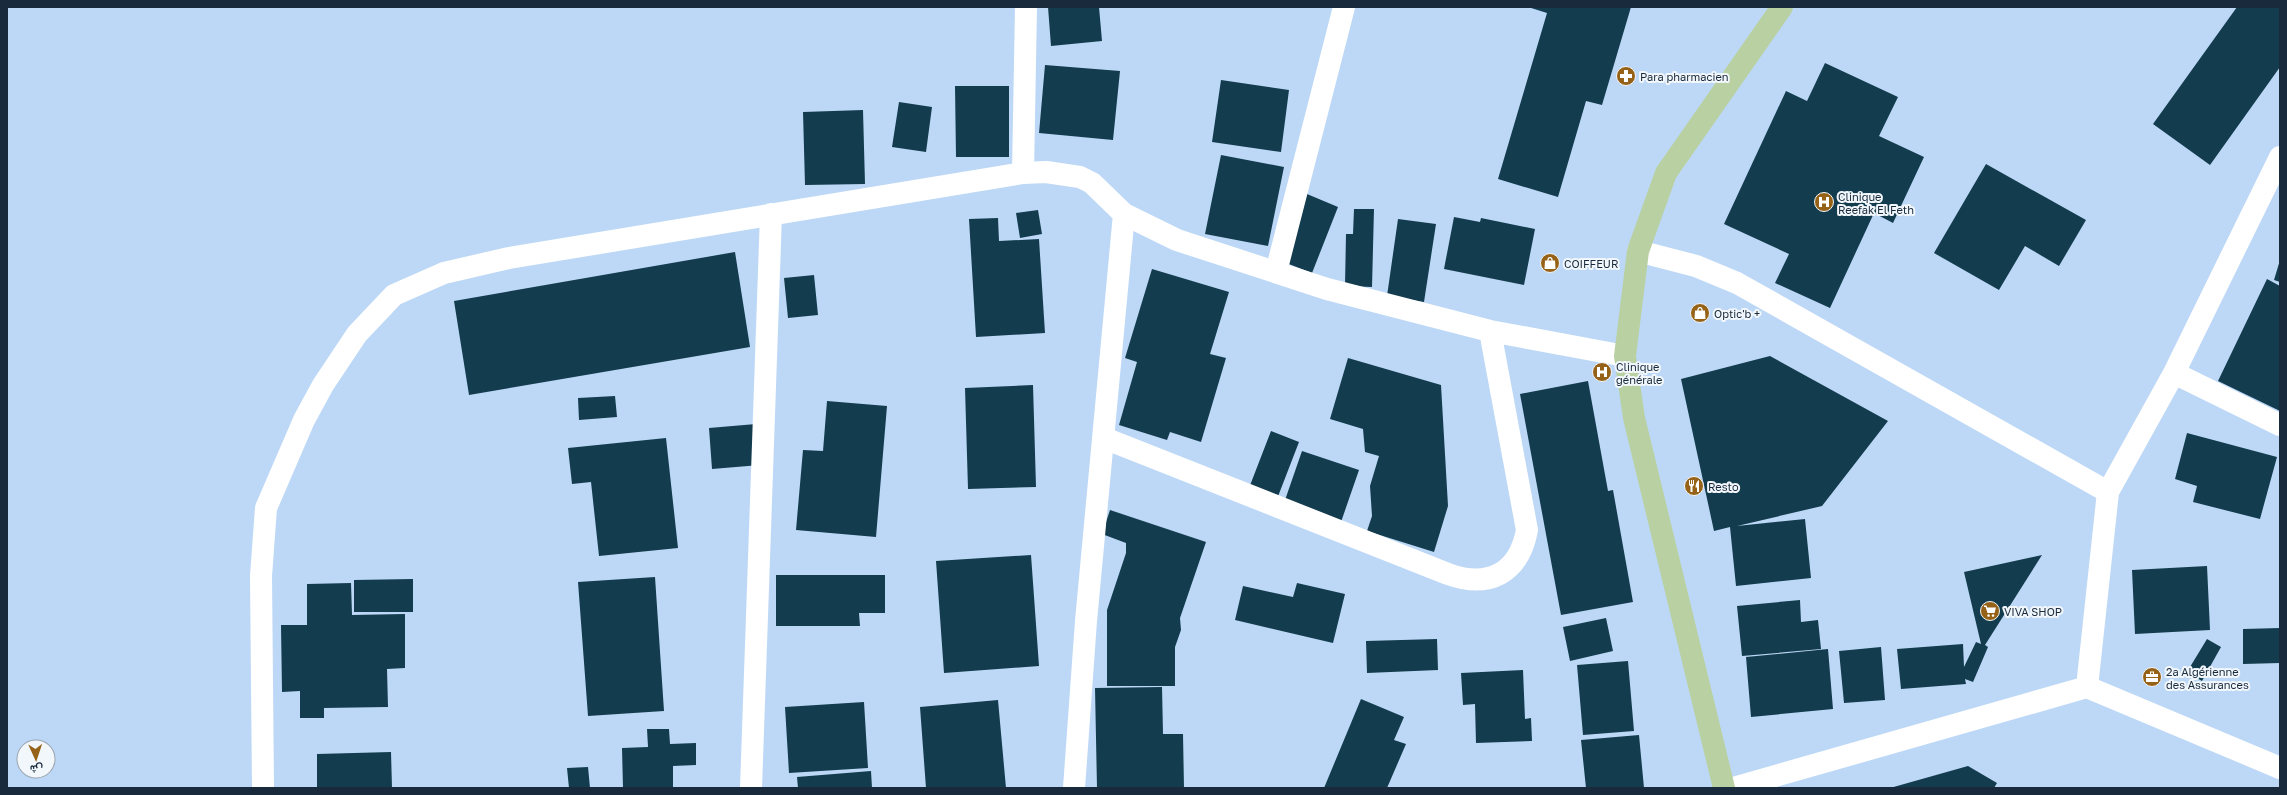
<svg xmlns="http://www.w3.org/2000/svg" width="2287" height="795" font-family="'Golos Text',Vazirmatn,sans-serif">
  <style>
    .building { fill: #133c4e }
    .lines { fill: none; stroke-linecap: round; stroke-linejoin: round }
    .minor { stroke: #fff; stroke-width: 22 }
    .major { stroke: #b9d1a2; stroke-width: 22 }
    .labels { text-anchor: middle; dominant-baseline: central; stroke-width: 4; stroke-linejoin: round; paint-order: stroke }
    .poi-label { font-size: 11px; fill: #182a3c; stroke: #f2f7fc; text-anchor: start }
  </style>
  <rect width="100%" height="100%" fill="#bdd8f6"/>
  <path class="building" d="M1048,7h51l3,34 -51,5z
    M1528,7h103l-29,98 -16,-4 -28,96 -60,-18 49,-166z
    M2237,7h43v60l-70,98 -57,-41z
    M1825,63l73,34 -19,39 45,21 -31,66 -19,-10 -44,95 -55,-25 14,-29 -65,-30 62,-133 21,10z
    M1045,65l75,6 -7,69 -74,-7z
    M1221,80l68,10 -8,62 -69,-10z
    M955,86h54v71h-53z
    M899,102l33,5 -6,45 -34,-5z
    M863,110l2,74 -60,1 -2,-73z
    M1221,155l63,12 -16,79 -63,-12z
    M1986,164l100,56 -27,46 -34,-20 -26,44 -65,-37z
    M1307,194l31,13 -26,66 -31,-12z
    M1354,209h20l-2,78 -27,-1 1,-52h7z
    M1038,210l4,24 -22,4 -4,-25z
    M1454,217l26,5 1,-4 54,11 -11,56 -80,-16z
    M998,218l1,23 40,-2 6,94 -69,4 -7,-118z
    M1398,219l38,5 -12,78 -37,-6z
    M735,252l15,95 -281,48 -15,-94z
    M2280,260v22l-6,-2z
    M1152,269l77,23 -19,62 16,4 -25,84 -31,-10 -3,8 -48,-15 18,-63 -12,-4z
    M814,275l4,40 -30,3 -4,-40z
    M2267,279l13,7v125l-62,-30z
    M1770,356l118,65 -66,85 -85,20 68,-7 6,59 -75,8 -6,-59 -16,4 -33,-152z
    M1348,358l93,27 7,121 -14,46 -67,-21 5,-15 -2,-30 9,-30 -14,-4 -2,-23 -33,-10z
    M1588,381l20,110 5,-1 20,112 -72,13 -41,-221z
    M1033,385l3,102 -68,2 -3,-101z
    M615,396l2,21 -38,3 -1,-22z
    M827,401l60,5 -11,131 -80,-7 7,-80 20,1z
    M756,424l4,41 -48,4 -3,-41z
    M1271,431l28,11 -22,57 -28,-11z
    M2187,433l90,24 -17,62 -67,-17 4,-16 -22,-7z
    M666,438l12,110 -79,8 -8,-74 -19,2 -4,-36z
    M1302,451l57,19 -18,52 -57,-19z
    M1110,510l96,32 -26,76 1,12 -6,17v39h-68v-76l19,-57v-10l-24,-9z
    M1031,555l8,111 -95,7 -8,-112z
    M2042,555l-57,90 3,2 -15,35 -8,-3 1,5 -65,5 -4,-40 66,-5 1,23 12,-25 5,2 -17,-72z
    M2207,566l3,64 -75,4 -3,-64z
    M776,575h109v38h-26l1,13h-84z
    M655,577l9,134 -76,5 -10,-134z
    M413,579v33h-59v-32z
    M351,583l1,32 53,-1v54l-18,1 1,38 -64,1v10h-24v-27l-18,1 -1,-67h26v-41z
    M1297,583l48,11 -12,49 -98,-23 8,-34 50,11z
    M1800,600l1,22 17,-2 3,29 -79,7 -5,-50z
    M1606,618l7,33 -43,10 -7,-34z
    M2280,628v35l-37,1v-35z
    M1437,639l1,31 -71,3 -1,-32z
    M2207,639l14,8 -19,34 -15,-9z
    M1881,647l4,53 -41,3 -5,-52z
    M1828,649l5,60 -82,8 -5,-60z
    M1628,661l6,70 -51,4 -6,-70z
    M1523,670l2,49 6,-1 1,23 -56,2 -1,-39 -12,1 -2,-32z
    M1162,687l1,47h20l1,54h-87l-2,-100z
    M1361,699l43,18 -10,23 12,4 -19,44h-63z
    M998,700l8,88h-80l-6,-81z
    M864,702l4,66 -79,5 -4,-66z
    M647,729h22l1,15 26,-1v22l-23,1v22h-50l-1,-40 26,-1z
    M1639,735l5,53h-58l-5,-48z
    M391,752l1,36h-75v-34z
    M1968,766l29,17 -3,5h-104z
    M588,767l2,21h-21l-2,-20z
    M871,771l1,17h-74l-1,-11z"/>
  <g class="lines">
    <path class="minor" d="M2280,157l-106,216 -66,119 -21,195 193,81
      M1023,173l3,-166
      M1638,251l58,15 41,17 371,209
      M1276,272l68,-265
      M2174,373l106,52
      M1104,438l344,136c41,15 71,-1 79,-44l-37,-199
      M263,788l-2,-212 5,-68 38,-88 19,-35 34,-51 37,-39 50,-22 65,-15 514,-85 23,-1 34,5 12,6 32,31 53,26 150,49 163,42 135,25
      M751,788l20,-574
      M1074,788l12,-167 38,-407
      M1733,788l354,-101"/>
    <path class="major" d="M1724,788l-90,-370 -9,-62 13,-105 28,-78 116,-166"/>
  </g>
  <defs>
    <g id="pharmacy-disc" transform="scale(1)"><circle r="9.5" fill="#966217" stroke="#f2f7fc"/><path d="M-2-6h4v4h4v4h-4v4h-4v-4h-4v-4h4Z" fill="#fff"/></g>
    <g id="hospital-disc" transform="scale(1)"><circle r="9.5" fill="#966217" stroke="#f2f7fc"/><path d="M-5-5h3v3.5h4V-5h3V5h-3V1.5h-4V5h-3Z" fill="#fff"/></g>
    <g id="shop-disc" transform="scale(1)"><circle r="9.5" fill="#966217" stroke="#f2f7fc"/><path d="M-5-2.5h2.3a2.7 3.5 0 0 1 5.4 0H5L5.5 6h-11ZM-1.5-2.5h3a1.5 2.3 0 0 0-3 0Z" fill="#fff"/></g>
    <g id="restaurant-disc" transform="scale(1)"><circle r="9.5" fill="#966217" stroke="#f2f7fc"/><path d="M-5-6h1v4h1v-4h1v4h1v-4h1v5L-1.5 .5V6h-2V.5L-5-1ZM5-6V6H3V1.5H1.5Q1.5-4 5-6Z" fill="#fff"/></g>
    <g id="supermarket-disc" transform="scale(1)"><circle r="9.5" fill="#966217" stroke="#f2f7fc"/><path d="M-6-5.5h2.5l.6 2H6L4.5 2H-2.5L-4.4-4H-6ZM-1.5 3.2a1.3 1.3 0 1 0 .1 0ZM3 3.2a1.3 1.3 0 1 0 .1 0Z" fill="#fff"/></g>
    <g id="office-disc" transform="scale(1)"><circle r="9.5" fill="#966217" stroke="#f2f7fc"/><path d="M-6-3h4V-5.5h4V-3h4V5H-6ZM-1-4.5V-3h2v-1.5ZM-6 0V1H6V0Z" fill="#fff"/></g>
  </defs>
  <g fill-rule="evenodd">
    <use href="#pharmacy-disc" x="1626" y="76"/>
    <use href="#hospital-disc" x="1824" y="202"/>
    <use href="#shop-disc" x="1550" y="263"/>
    <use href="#shop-disc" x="1700" y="313"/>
    <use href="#hospital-disc" x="1602" y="372"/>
    <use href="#restaurant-disc" x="1694" y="486"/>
    <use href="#supermarket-disc" x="1990" y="611"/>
    <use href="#office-disc" x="2152" y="677"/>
  </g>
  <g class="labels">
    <g class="poi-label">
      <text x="1640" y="76">Para pharmacien</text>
      <text x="1838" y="196">Clinique<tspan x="1838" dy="13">Reefak El Feth</tspan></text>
      <text x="1564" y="263">COIFFEUR</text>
      <text x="1714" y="313">Optic'b +</text>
      <text x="1616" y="366">Clinique<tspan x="1616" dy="13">générale</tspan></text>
      <text x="1708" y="486">Resto</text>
      <text x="2004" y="611">VIVA SHOP</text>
      <text x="2166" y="671">2a Algérienne<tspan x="2166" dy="13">des Assurances</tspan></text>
    </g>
  </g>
  <rect width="2287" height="795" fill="none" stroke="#182a3c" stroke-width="16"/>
  <g transform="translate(36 759) rotate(177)"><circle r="19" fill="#f2f7fc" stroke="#9ba5af"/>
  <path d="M0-3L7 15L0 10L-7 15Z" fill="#966217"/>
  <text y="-6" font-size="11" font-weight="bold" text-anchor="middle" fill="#182a3c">ش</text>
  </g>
</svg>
